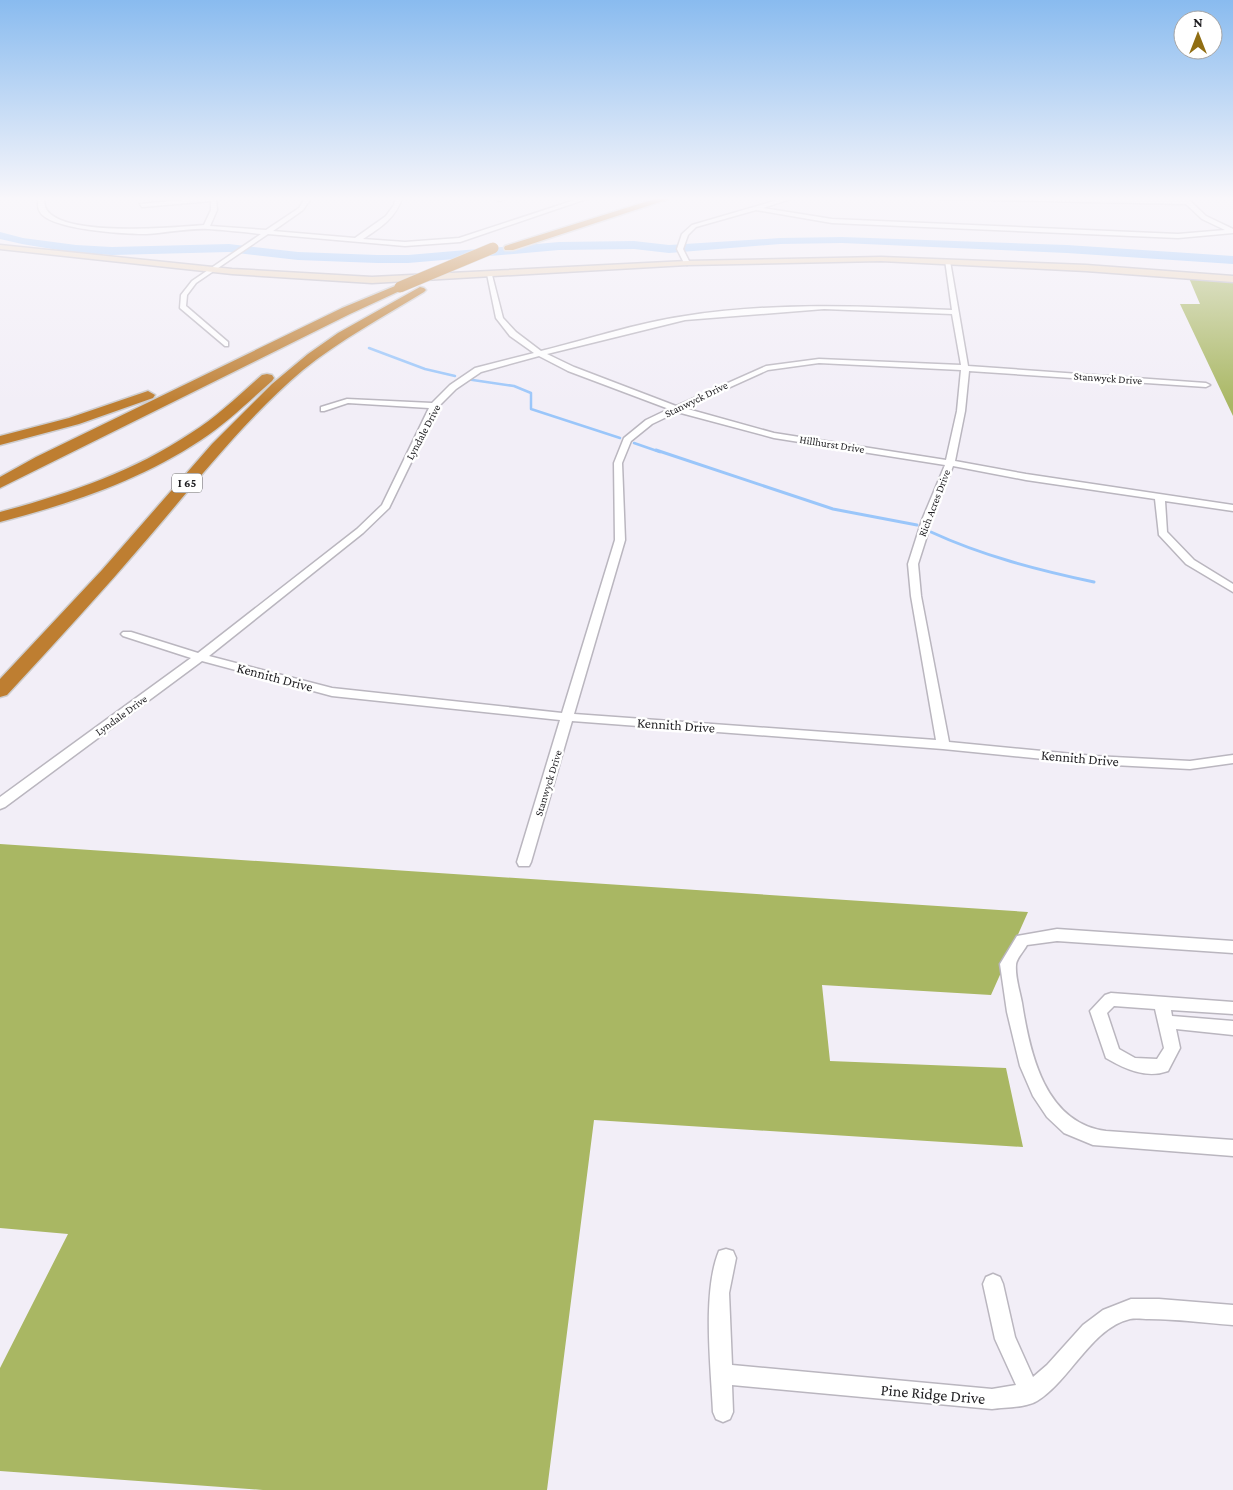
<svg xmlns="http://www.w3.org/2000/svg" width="1233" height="1490" font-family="'Crimson Pro',serif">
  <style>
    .forest { fill: #a9b763 }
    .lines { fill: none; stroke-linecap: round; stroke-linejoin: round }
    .stream-far1 { stroke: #9ac6fa; stroke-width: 2.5 }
    .stream { stroke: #9ac6fa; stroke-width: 3 }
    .river { fill: #9ac6fa; fill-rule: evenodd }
    .minor-casing { stroke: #bab6bf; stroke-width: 3 }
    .secondary-casing { stroke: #bab6bf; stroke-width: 3 }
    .motorway-casing { stroke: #cecdce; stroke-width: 3 }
    .minor { fill: #fff; fill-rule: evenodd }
    .secondary { fill: #ecd8c1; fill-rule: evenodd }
    .motorway { fill: #be7e31; fill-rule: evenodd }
    .motorway-bridge-casing { stroke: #cecdce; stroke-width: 12; stroke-linecap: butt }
    .motorway-bridge { stroke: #be7e31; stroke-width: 11 }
    .labels { text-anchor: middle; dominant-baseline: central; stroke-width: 5; stroke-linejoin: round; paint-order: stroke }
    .far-street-label { font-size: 11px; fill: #1e1d20; stroke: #fff }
    .shield { fill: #fff; stroke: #626163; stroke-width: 1 }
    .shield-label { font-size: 12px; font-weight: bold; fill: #1e1d20 }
    .street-label { font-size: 14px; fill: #1e1d20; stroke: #fff }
    .near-street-label { font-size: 16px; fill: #1e1d20; stroke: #fff }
  </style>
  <rect width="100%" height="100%" fill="#f2eef7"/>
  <path class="forest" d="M1189,278l44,3v135l-53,-112h20z
    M0,844l1028,68 -37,83 -169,-10 8,76 176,7 17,79 -429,-27 -47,370h-284l-263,-19v-103l68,-134 -68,-6z"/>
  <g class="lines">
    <path class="stream-far1" d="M369,348l56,21 30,7
      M466,379l48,7 17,7v16l89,29
      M634,443l26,9"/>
    <path class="stream" d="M656,450l177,59 84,16
      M931,532c52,24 107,38 163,50"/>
    <path class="river" d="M0,232l23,6 53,7 36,2 117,-3 69,8 79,3h31l151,-13 75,-1 35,4 111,-7 62,-1 225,8 166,11v8l-166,-11 -225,-10 -62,1 -111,9 -35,-4 -75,1 -151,13h-31l-79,-3 -69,-8 -117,3 -36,-2 -54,-9 -22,-5z"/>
    <g class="minor-casing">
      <path id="minor" d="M39,197h6c-12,44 134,30 159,28l7,-15v-9l-69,6 -2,-3 76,-7 1,13 -7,16 56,4 33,-22 7,-11h6l-9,13 -30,21 82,7 31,-22 8,-11 2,-8h6c-5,20 -22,31 -39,42l42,3 54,-4 125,-41h8l-132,45 -55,4 -137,-12 -72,49 -9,12 -1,11 42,36v4h-3l-45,-38 1,-13 11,-14 69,-47c-18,-2 -36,-4 -53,-5 -21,-1 -41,4 -62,5 -21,0 -95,-4 -106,-22 -3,-5 -2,-10 -1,-15z
        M489,197h20l-9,4z
        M788,197h8l-33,11 69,11 346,15 47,-4 -23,-11 -16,-15 -248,-5 -3,-2 248,3 -3,-3h6l20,19 27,13v4l-55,5 -346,-15 -76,-13 -60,17 -8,8 -5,14 7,14 -3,2 -3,-2 -7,-14 5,-15 10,-9z
        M945,260l5,1 18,105 238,17 4,2 -4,2 -237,-16 -4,40 -10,50 71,13 207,31v6l-68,-10 2,31 27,28 39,24v8l-47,-28 -27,-29 -4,-36 -129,-19 -73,-14 -21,54 -14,44 3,32 28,146 145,14 96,5 43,-6v8l-43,6 -96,-5 -151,-15 -371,-28 -41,141 -2,4h-10l-2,-4 43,-142 -228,-24 -130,-35 -197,146 -5,2v-12l191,-139 -68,-22 -2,-2 2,-2h8l67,21 159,-124 25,-24 47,-97 -81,-5 -24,8h-3v-4l26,-8 85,4 18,-18 25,-17 59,-15 -24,-17 -14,-18 -9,-44 5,1 11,43 13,14 25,19c48,-12 96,-28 144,-35 89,-14 178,-10 267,-6zM824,309l128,5 9,51 -142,-6 -53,7 -90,40 -102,-39 -27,-13 138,-34zM539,356l29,15 101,38 -23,11 -22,18 -10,25 1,77 -53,173 -230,-25 -123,-32 154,-123 26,-25 49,-101 18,-18 25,-17zM819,363l142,7 -4,41 -11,49 -172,-27 -90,-25 84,-38zM677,412l97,26 171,27 -23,55 -14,44 3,32 25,144 -362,-26 51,-174 -3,-77 9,-22 21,-17z
        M1057,929l176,12v12l-176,-12 -30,4c-3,6 -11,14 -11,20 -1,12 4,27 6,38 8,51 23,120 84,128l127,9v16l-140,-11 -29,-12 -17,-16 -14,-21 -13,-30 -13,-54 -7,-48 17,-28z
        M1111,993l122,9v12l-62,-4 1,6 61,5v14l-57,-6 4,19 -12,23c-22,8 -43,-2 -62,-13l-16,-47 15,-16zM1114,1006l41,3 9,39 -7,11 -22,-1 -16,-9 -12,-36z
        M726,1249l7,2 3,7 -7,35 3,72 260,24 24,-4 -21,-46 -12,-55 3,-7 7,-3 7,3 3,7 12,53 18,40 14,-12 36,-40 20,-15 28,-11h28l74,6v20c-28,-2 -56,-6 -84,-6 -6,0 -13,-1 -19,0 -39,9 -60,62 -93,82 -12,7 -31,6 -45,8l-260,-24 1,27 -3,7 -7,3 -7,-3 -3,-7c-2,-45 -11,-120 6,-161z"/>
    </g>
    <g class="secondary-casing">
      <path id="secondary" d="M0,245l232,24 140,8 315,-16 194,-4 205,8 147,11v6l-147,-11 -205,-10 -194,4 -315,18 -140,-9 -232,-25z"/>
    </g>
    <g class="motorway-casing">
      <path id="motorway" d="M661,197h14l-162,53h-8l-1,-2 1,-2z
        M400,284l6,3 -2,2 -54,25 -350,174v-11l36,-20 306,-149z
        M420,287l4,1 2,2 -2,2c-41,25 -84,48 -121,78 -58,49 -105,110 -154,167 -46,54 -94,106 -142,158l-7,2v-18l102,-109 110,-126 60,-60 36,-30 30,-21z
        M267,374l5,1 2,3 -2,3c-23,20 -45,42 -71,59 -60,40 -131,64 -201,82v-10c67,-18 133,-40 191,-79 26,-16 48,-38 71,-58z
        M148,391l7,4 -2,3 -74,26 -79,21v-9l69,-18z"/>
    </g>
    <use href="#minor" class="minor"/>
    <use href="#secondary" class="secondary"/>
    <use href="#motorway" class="motorway"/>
    <g class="motorway-bridge-casing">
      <path id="motorway-bridge" d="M400,287l93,-39"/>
    </g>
    <use href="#motorway-bridge" class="motorway-bridge"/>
  </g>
  <linearGradient id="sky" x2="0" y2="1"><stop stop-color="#89bbef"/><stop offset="0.49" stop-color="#f9f7fb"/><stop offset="1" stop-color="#f9f7fb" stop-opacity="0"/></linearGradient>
  <rect width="1233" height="405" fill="url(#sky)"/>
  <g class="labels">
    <g class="far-street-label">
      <text transform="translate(1108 378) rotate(4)">Stanwyck Drive</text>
      <text transform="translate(696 399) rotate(-26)">Stanwyck Drive</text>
      <text transform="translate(423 432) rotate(-62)">Lyndale Drive</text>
      <text transform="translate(832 444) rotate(9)">Hillhurst Drive</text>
      <text transform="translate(934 503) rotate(-69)">Rich Acres Drive</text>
      <text transform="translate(121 715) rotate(-36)">Lyndale Drive</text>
      <text transform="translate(548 783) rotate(-73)">Stanwyck Drive</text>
    </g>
    <rect class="shield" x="172" y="473.5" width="30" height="19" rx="4"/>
    <g class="shield-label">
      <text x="187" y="483">I 65</text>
    </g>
    <g class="street-label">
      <text transform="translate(275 677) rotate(15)">Kennith Drive</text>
      <text transform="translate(676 725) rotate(4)">Kennith Drive</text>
      <text transform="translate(1080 758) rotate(5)">Kennith Drive</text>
    </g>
    <g class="near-street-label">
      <text transform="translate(933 1394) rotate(5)">Pine Ridge Drive</text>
    </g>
  </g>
  <g transform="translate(1198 35)"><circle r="24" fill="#ffffff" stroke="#a5a5a6"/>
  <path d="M0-4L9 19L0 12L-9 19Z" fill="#906e13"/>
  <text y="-8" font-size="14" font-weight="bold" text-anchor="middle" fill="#1e1d20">N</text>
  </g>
</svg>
